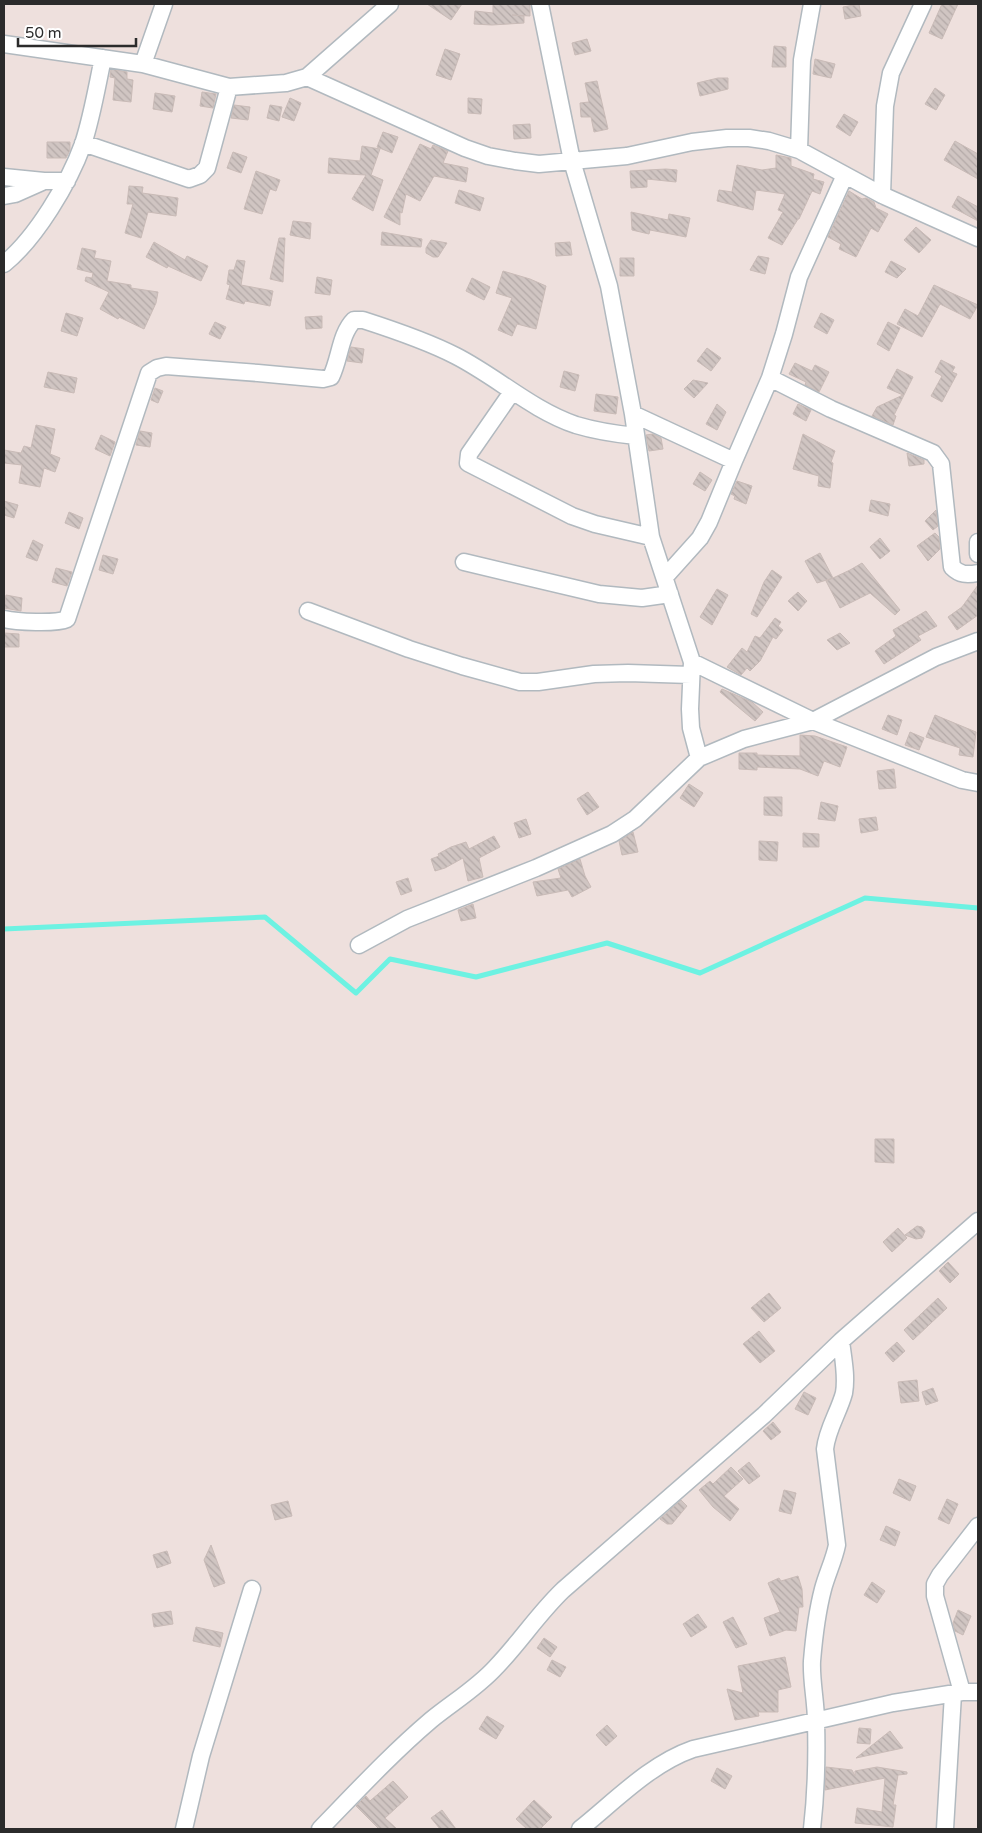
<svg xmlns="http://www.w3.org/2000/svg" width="982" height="1833" font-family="'Varela Round',sans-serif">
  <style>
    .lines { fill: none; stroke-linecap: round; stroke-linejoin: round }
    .stream { stroke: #6df2e2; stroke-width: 5 }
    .building { fill: url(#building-back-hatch); stroke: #c9bbb7 }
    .minor-casing { stroke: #b1b9bf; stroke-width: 19 }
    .minor { stroke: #fff; stroke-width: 16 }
  </style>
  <defs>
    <pattern id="building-back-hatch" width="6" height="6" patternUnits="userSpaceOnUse" patternTransform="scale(1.25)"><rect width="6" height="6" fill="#d0c5c2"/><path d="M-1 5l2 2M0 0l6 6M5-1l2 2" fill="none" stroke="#b3a9a7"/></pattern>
  </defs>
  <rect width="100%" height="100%" fill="#eee0dd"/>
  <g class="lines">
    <path class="stream" d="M4,929l261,-12 91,76 34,-34 86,18 131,-34 93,30 165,-75 113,10"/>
  </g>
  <path class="building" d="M427,4h35l-11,16z
    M493,4h37v12l-18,-1 12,1v7l-32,2 -18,-1 1,-13 18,2z
    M859,4l2,12 -16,3 -2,-12z
    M942,4h16l-16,35 -13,-6z
    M587,39l4,12 -16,4 -3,-12z
    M774,46l12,1v20h-14z
    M445,49l15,5 -9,26 -15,-5z
    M815,59l20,5 -4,14 -18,-4z
    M111,69l16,3v7l6,1 -2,22 -18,-2 2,-22 -5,-1z
    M718,78h10v11l-28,7 -3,-13z
    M597,81l11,48 -14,3 -3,-15h-10l-1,-14 9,-1 -4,-19z
    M935,88l10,7 -9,15 -11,-6z
    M202,92l14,2 -3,14 -13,-2z
    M155,93l20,3 -3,16 -19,-3z
    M290,98l11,5 -7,18 -12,-4z
    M468,98l14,1 -1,15 -13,-1z
    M234,105l16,2 -2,13 -17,-2z
    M270,105l12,2 -3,14 -12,-3z
    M844,114l14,8 -8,14 -14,-9z
    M530,124l1,14 -17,1 -1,-14z
    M383,132l15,5 -6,16 -15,-6z
    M955,141l23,13v25l-34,-19z
    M47,142h23v8l-4,8h-19z
    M420,144l11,5 2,-4 15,6 -5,12 25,5 -2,14 -32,-6 -14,25 -14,-7 -4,19 -2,-1v13l-16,-8z
    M362,146l18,3 -9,26 12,5 -10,31 -21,-12 14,-24 -38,-2 1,-15 31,3z
    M233,152l14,5 -6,16 -14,-5z
    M776,155l15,3v8l23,8 -1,5 11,3 -4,12 -8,-3 -13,28h-1l-16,26 -14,-7 15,-26 -5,-2 7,-16 -29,-4 -3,20 -36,-9 2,-11 13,2 5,-27 25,5 14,-2z
    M666,169l11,1 -1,12 -29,-3v8l-16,1 -1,-17z
    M256,171l24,9 -4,11 -6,-2 -8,25 -18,-5z
    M129,186l14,1 -1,6 36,5 -2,18 -28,-4 -7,26 -16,-5 8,-29h-6z
    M459,190l25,8 -4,13 -25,-8z
    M849,191l13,8 4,-1 8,4 2,6 12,6 -10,18 -7,-4 -15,29 -17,-8 2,-5 -13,-7z
    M958,196l20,11v14l-26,-14z
    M631,212l37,8 1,-6 21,4 -4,19 -36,-7 -1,4 -17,-4z
    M293,221l18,2 -1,16 -20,-4z
    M916,227l15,13 -12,13 -15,-13z
    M382,232l40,7 -1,8 -40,-2z
    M279,238h6l-2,44 -13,-3z
    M431,240l16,3 -9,14h-5l-7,-4v-5z
    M154,242l31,18 2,-4 21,10 -7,15 -33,-15 -1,2 -21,-11z
    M570,242l2,13 -16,1 -1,-13z
    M82,248l14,3 -2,7 17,3 -4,20 24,4v3l27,4 -2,11 -12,26 -25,-12 -1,2 -18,-10 9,-17 -24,-11 1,-4 6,1 1,-5 -16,-4z
    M758,256l11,2 -4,16 -15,-4z
    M620,258h14v18h-14z
    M237,260l8,1 -4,24 32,6 -3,15 -25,-5 -1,3 -18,-5 4,-14 -3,-1 2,-14h5z
    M891,261l15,8 -9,9 -12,-6z
    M503,271l27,8 16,7 -10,43 -19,-5 -5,12 -14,-6 14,-32 -16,-5z
    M317,277l15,3 -2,15 -15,-2z
    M472,278l18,9 -6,13 -18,-9z
    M934,285l44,20 -8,14 -30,-15 -18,33 -25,-13 8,-15 13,7z
    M66,313l17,5 -6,18 -16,-5z
    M821,313l13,7 -7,14 -13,-7z
    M322,316v12l-16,1 -1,-12z
    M215,322l11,5 -6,12 -11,-5z
    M888,322l12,6 -11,23 -12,-7z
    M351,347l13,2 -2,14 -15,-2z
    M707,348l14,10 -10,13 -14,-10z
    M941,360l14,7 -3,5 5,2 -15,28 -11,-6 11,-20 -7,-4z
    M795,363l17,8 3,-6 14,7 -10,20 -14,-7 1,-3 -17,-8z
    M897,369l16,8 -19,38 2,1 -3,9 -21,-9 5,-9 26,-12 -16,-7z
    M564,371l15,4 -4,16 -15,-4z
    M48,372l29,6 -3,15 -30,-6z
    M693,380l15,3 -14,15 -10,-9z
    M155,388l8,3 -5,12 -7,-3z
    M596,394l22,3 -2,17 -22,-3z
    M717,404l9,8 -9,18 -11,-6z
    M798,404l13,6 -5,11 -13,-7z
    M36,425l19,4 -5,25 10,4 -5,14 -11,-4 -4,19 -21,-4 3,-18 -18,-2v-13l17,3 3,-7 7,2z
    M140,431l12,2 -2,14 -14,-2z
    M653,434l8,4 2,11 -14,2 -3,-16z
    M803,434l32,17 -4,11 2,1 -3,25 -12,-2 1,-10 -26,-7z
    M101,435l14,7 -5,14 -15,-7z
    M907,453l17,7v4l-15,2z
    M700,472l12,8 -7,11 -12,-7z
    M737,481l15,5 -6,18 -12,-5 1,-3 -4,-2z
    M871,500l19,4 -2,12 -19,-5z
    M4,501l14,4 -4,13 -10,-3z
    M936,510l2,16 -5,4 -8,-9z
    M69,512l14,6 -4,11 -14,-6z
    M935,533l4,4 1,12 -12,12 -11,-15z
    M880,538l10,13 -10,8 -10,-12z
    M33,540l10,5 -6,16 -11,-4z
    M820,553l13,25 17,-8 12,-7 38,47 -5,5 -25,-22 -30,15 -14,-27 7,-3 -16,5 -12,-22z
    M103,555l15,4 -5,15 -14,-4z
    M56,568l16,4 -5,14 -15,-4z
    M772,570l10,7 -25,40 -6,-3 13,-32z
    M978,585v30l-21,15 -9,-13 14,-10z
    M717,589l11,6 -16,30 -12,-8z
    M798,592l9,9 -9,10 -10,-10z
    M6,595l16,3 -1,13 -17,-3z
    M926,611l11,15 -19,10 3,4 -37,24 -9,-13 21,-15 -3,-6z
    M775,618l6,4 -3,4 5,4 -7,9 -3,-2 -13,24 -10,10 -3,-3 -6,7 -14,-8 15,-19 5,4 8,-16 5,2z
    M4,633l15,1v13h-15z
    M840,633l10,10 -13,7 -10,-10z
    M722,689l30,13 11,10 -8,9 -35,-29z
    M888,715l14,5 -5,15 -15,-6z
    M935,715l41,17 -3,25 -14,-2 1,-7 -34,-11z
    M910,732l14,6 -5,12 -14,-5z
    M800,735l15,1 32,11 -7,20 -16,-6 -6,15 -18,-7 -43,-2v3l-18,-1v-16h18v2l43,1z
    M894,769l2,19 -17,1 -2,-18z
    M689,784l14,9 -9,14 -14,-9z
    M588,792l11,15 -12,8 -10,-16z
    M764,797h18v19l-18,-1z
    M821,802l17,4 -3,15 -17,-2z
    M876,817l2,13 -17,3 -2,-14z
    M526,819l5,15 -12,4 -5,-15z
    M633,832l5,20 -16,3 -3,-14z
    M803,833l16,1v13h-16z
    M494,836l6,11 -21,11 4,19 -15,4 -5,-23 -18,10 -10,3 -4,-12 8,-3 -1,-2 13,-7 15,-5 3,7z
    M759,841l19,1 -1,19 -18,-1z
    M580,859l5,17 6,11 -19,10 -4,-7 -31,6 -4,-14 28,-4 -3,-9z
    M408,878l4,13 -11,4 -5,-13z
    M473,904l3,14 -15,3 -3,-11z
    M875,1139h19v24l-19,-1z
    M917,1226l5,1 3,4 -3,7 -6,1 -11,-4z
    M898,1228l9,10 -15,14 -9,-10z
    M948,1262l11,12 -9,9 -11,-12z
    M769,1293l12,15 -17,14 -13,-14z
    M938,1298l9,10 -34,32 -9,-10z
    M759,1331l16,20 -15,12 -17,-19z
    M897,1342l8,9 -12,11 -8,-9z
    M917,1380l2,21 -18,2 -3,-21z
    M933,1388l5,13 -12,4 -4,-13z
    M804,1392l12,6 -8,17 -13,-6z
    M773,1422l8,10 -10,8 -8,-9z
    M749,1462l11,14 -11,8 -11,-13z
    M731,1467l12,12 -19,17 15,13 -9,12 -17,-14 -14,-17 11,-9 3,3z
    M899,1479l17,7 -6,15 -17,-8z
    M784,1490l12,3 -5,21 -12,-3z
    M947,1499l11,5 -9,20 -11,-5z
    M681,1500l6,6 -15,18h-5l-7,-5z
    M288,1501l4,15 -17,4 -4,-15z
    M886,1526l14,6 -5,14 -15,-6z
    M211,1545l14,38 -11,4 -10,-27z
    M167,1551l4,12 -14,5 -4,-13z
    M798,1576l4,13 1,18h-4l-3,24 -10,-1 -16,6 -6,-18 16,-6 -12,-29 11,-5 2,3z
    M872,1582l13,9 -8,12 -13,-8z
    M958,1610l13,6 -8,19 -8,-4 -2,-8z
    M171,1611l2,13 -19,3 -2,-13z
    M698,1614l9,13 -16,10 -8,-13z
    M733,1617l14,27 -11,4 -13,-26z
    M196,1627l27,6 -3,14 -27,-6z
    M544,1638l13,9 -7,10 -13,-9z
    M785,1657l6,30 -13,3v22h-20l1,4 -24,4 -8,-31 16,4 -5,-27z
    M552,1660l14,7 -6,10 -13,-7z
    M487,1716l17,10 -8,13 -17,-10z
    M607,1725l10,11 -11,10 -10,-11z
    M859,1728l12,1 -1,15 -13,-1z
    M890,1731l13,17 -47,10z
    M826,1767l26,3 3,6v-5l22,-4 30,5v2l-9,1 -5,30h3l-3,22 -38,-4 2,-15 25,4 3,-34 -60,12z
    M717,1768l15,8 -7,13 -14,-8z
    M393,1781l15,16 -23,21 12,11h-18l-23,-23 10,-10 4,5z
    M534,1800l18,17 -12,12h-13l-11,-10z
    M442,1810l14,19h-16l-9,-11z"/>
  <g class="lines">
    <g class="minor-casing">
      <path id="minor" d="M540,4l32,157 37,125 24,128 18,123 41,125 -2,47 1,19 8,30
        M4,44l139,20 86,23 57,-4 21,-6 83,-73
        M143,64l21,-60
        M307,77l158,71 23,8 27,5 24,3 88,-8 65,-14 35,-4h22l20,3 30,9 83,45 96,43
        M83,143l106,36 11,-4 7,-7 22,-81
        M799,150l3,-90 10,-56
        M4,177l40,4h23
        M882,195l3,-89 6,-33 32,-69
        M4,196l11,-2 27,-12
        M4,264c32,-26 65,-81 79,-120 9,-27 14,-58 20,-86
        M770,378l61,31 102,44 8,11 11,103c8,8 15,8 26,6
        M512,392l-43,62 -1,9 104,53 23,8 56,13
        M633,414l101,47
        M978,542v12
        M464,562l135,32 43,4 28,-4
        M665,577l35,-39 9,-16 25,-61 36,-83 14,-44 15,-57 46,-102
        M308,611l101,38 53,17 58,16h18l56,-8 34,-1 63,2
        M4,619c12,3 52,5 63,0l82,-246 8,-5 9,-2 92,7 65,6 8,-2c9,-18 9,-43 23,-57h9c31,10 64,21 93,36 41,21 76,54 120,69 20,6 40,9 60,11
        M692,662l121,59 149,59 16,3
        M359,945l48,-26 129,-51 76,-34 23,-15 64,-61 45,-19 69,-18 123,-64 42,-16
        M962,1692l-27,-96v-12l5,-9 38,-49
        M184,1829l17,-73 51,-167
        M320,1829c36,-37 71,-75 111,-109 22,-18 46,-32 65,-53 24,-25 42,-53 67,-77l201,-175 77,-74 137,-120
        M580,1829c35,-28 70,-65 113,-80l200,-46 69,-11h16
        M812,1829c4,-35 5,-72 4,-107 0,-21 -5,-41 -4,-61 2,-24 5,-49 11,-72 4,-15 11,-29 14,-44l-12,-96c2,-20 14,-37 19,-56 3,-17 -1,-35 -3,-52
        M945,1829l8,-135"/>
    </g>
    <use href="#minor" class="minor"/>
  </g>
  <rect width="982" height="1833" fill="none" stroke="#2b2b2b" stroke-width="10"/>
  <path d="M18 38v8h118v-8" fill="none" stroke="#2b2b2b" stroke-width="2.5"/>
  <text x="25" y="38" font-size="15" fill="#2b2b2b" stroke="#ffffff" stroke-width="4" paint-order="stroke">50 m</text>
</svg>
